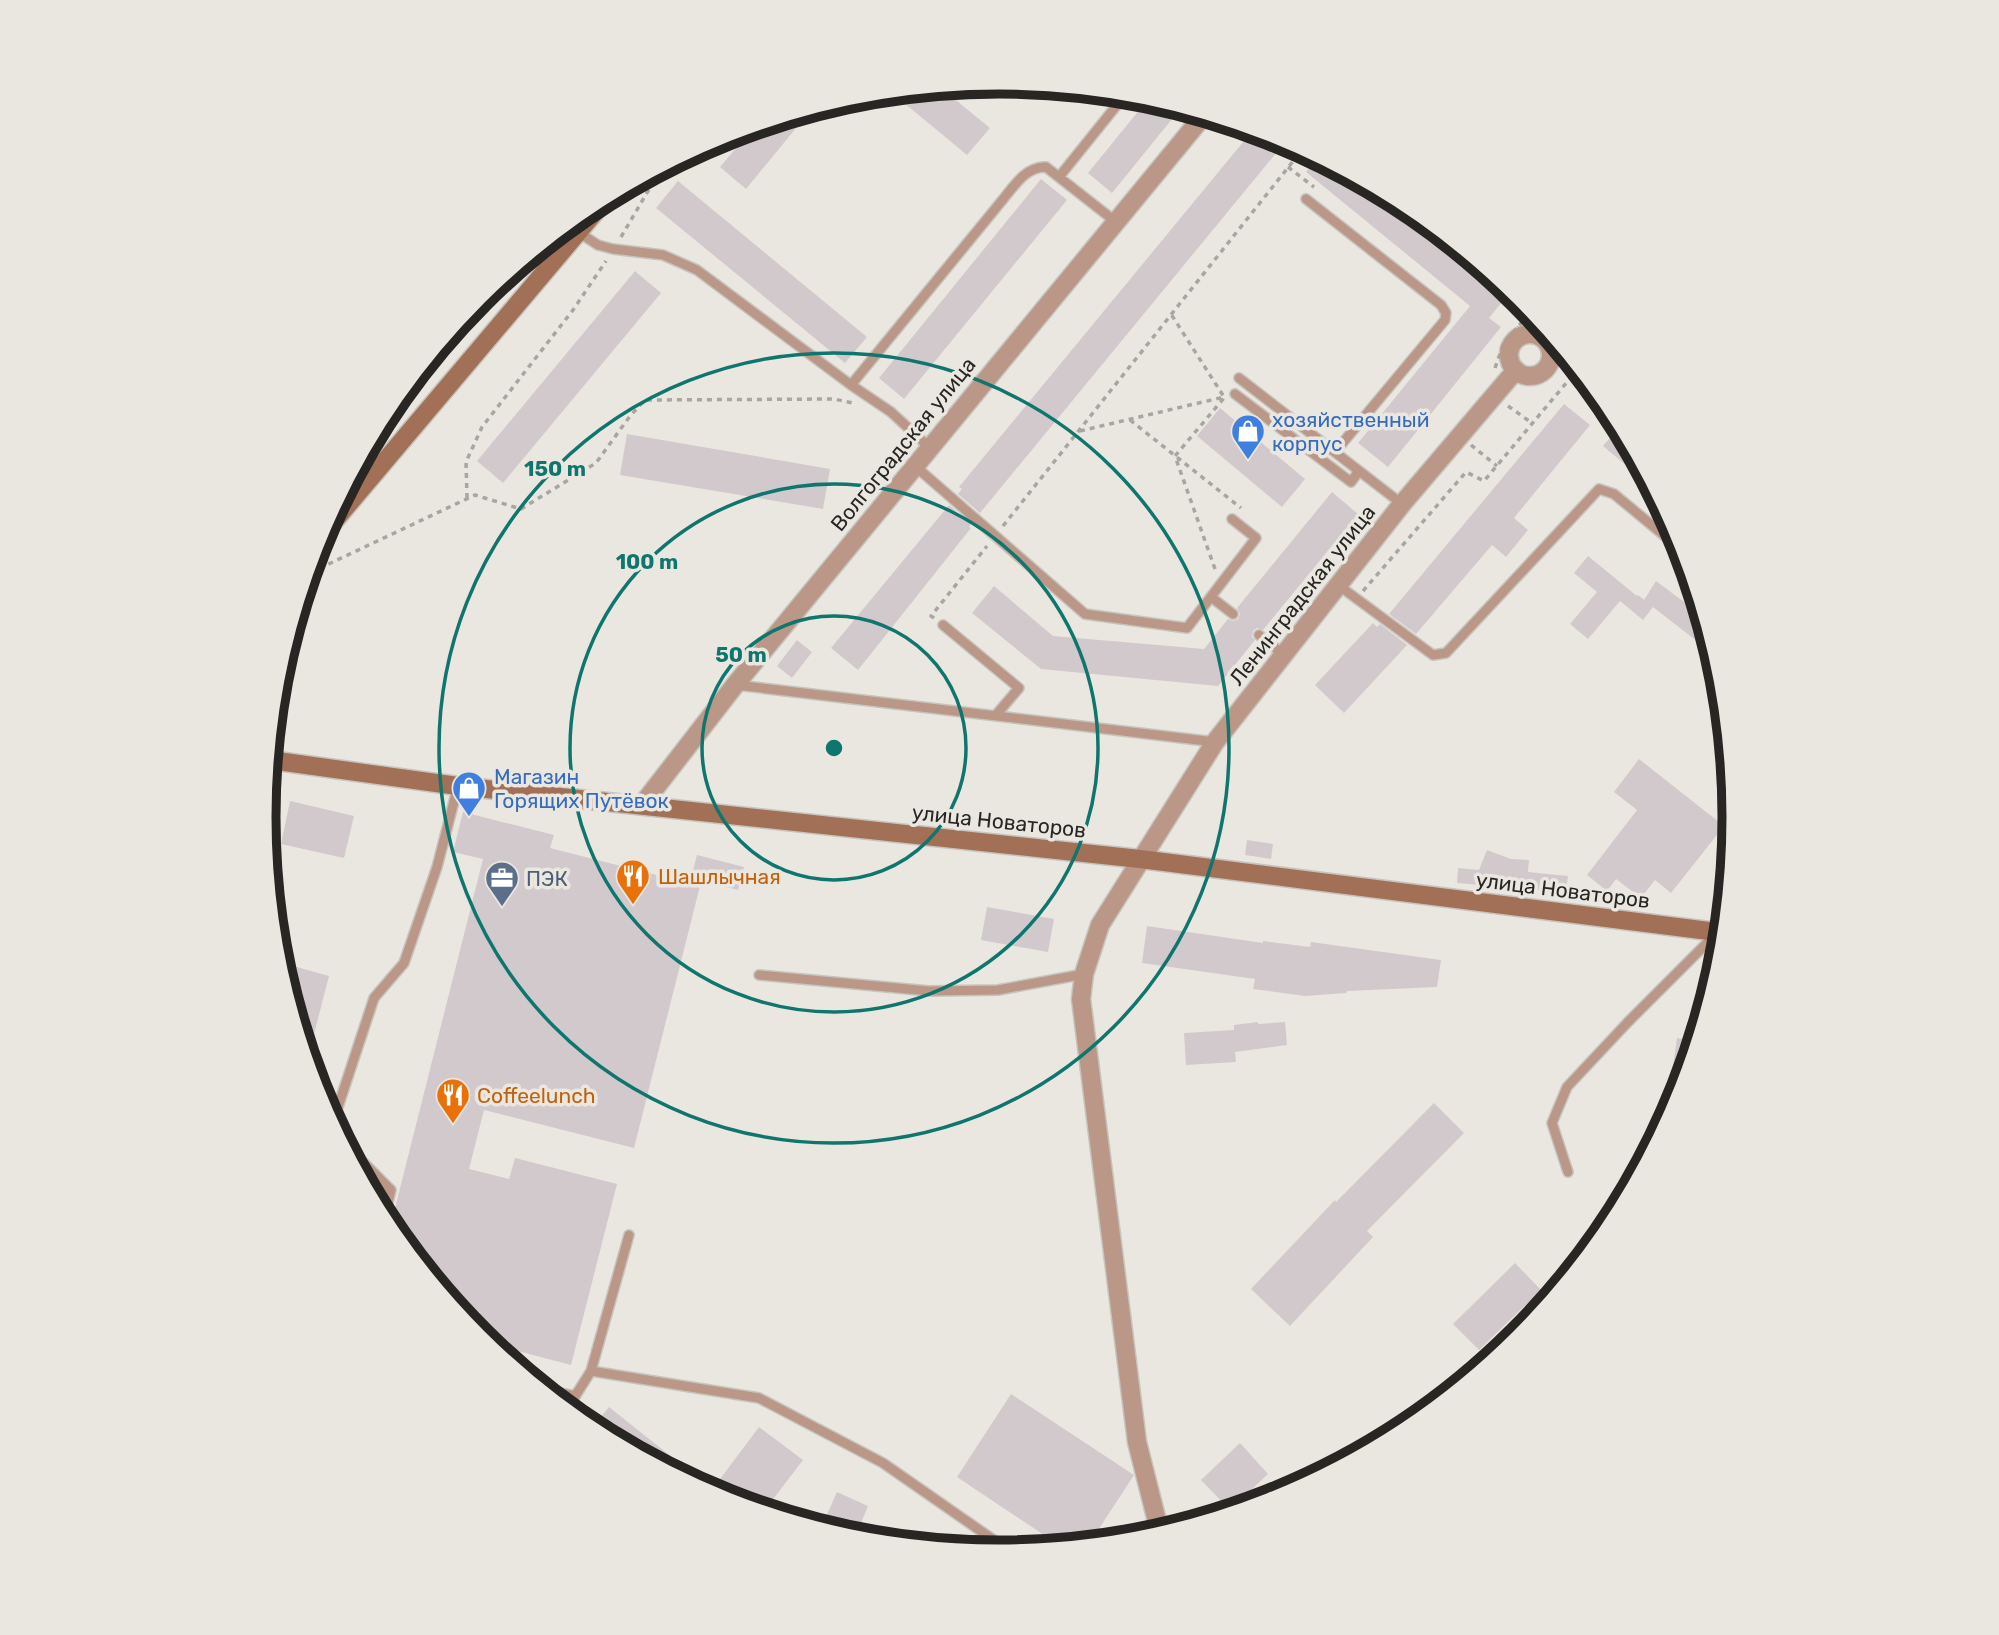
<svg xmlns="http://www.w3.org/2000/svg" width="1999" height="1635" font-family="Rubik,sans-serif">
  <style>
    .building { fill: #d2c9cd }
    .lines { fill: none; stroke-linecap: round; stroke-linejoin: round }
    .lane-casing { stroke: #c7c4be; stroke-width: 12 }
    .street-casing { stroke: #c7c4be; stroke-width: 21 }
    .secondary-casing { stroke: #c7c4be; stroke-width: 21 }
    .path { stroke: #a8a6a0; stroke-width: 3.5; stroke-dasharray: 5 5; stroke-linecap: butt }
    .lane { stroke: #ba9786; stroke-width: 9 }
    .street { stroke: #ba9786; stroke-width: 18 }
    .secondary { stroke: #a27056; stroke-width: 18 }
    .ring { fill: none; stroke: #0f766e; stroke-width: 3.5 }
    .labels { text-anchor: middle; dominant-baseline: central; stroke-width: 7; stroke-linejoin: round; paint-order: stroke }
    .shop-label { font-size: 21px; fill: #366cbe; stroke: #eae7e0; text-anchor: start }
    .street-label { font-size: 21px; fill: #272623; stroke: #eae7e0 }
    .food-label { font-size: 21px; fill: #c56008; stroke: #eae7e0; text-anchor: start }
    .service-label { font-size: 21px; fill: #4e5e75; stroke: #eae7e0; text-anchor: start }
    .rim { fill: none; stroke: #272623; stroke-width: 9 }
    .centre { fill: #0f766e; stroke: #eae7e0; stroke-width: 3.5 }
    .ring-label { font-size: 21px; text-anchor: middle; font-weight: bold; fill: #0f766e; stroke: #eae7e0; stroke-width: 7; stroke-linejoin: round; paint-order: stroke }
  </style>
  <rect width="100%" height="100%" fill="#eae7e0"/>
  <path class="building" d="M941,88l49,40 -23,27 -75,-62z
    M1149,98l32,10 -69,85 -24,-20z
    M811,110l-65,79 -26,-22 33,-39z
    M1253,130l33,11 -306,372 -22,-19 4,-5 -3,-2z
    M1317,158l91,48 103,85 -22,27 12,9 -113,140 -30,-24 112,-137 -164,-134z
    M1041,179l26,21 -163,199 -25,-21z
    M678,181l189,156 -22,26 -189,-155z
    M635,271l26,22 -158,190 -26,-22z
    M1564,404l26,21 -76,93 14,12 -22,27 -14,-12 -76,89 -27,-20z
    M1220,408l85,71 -23,28 -85,-71z
    M1620,426l32,60h-1l-48,-40z
    M627,434l203,35 -7,40 -203,-34z
    M1332,492l26,22 -95,116 -6,-2 -4,3 -1,6 3,3 -37,46 -177,-17 -69,-56 22,-27 59,50 151,13 24,-30 5,2 5,-2 2,-5 -3,-6z
    M949,505l22,19 -2,3 2,1 -113,142 -27,-22z
    M1588,556l49,40 1,-1 15,12 -10,13 -23,-19 -32,38 -18,-15 27,-32 -23,-19z
    M1656,581l47,35 6,21 -6,9 -59,-46z
    M1373,623l4,4 3,-3 27,21 -63,68 -29,-28z
    M797,640l15,12 -20,26 -15,-12z
    M1639,759l85,67 -53,67 -16,-13 -14,18 -25,-19 -9,12 -20,-16 50,-65 -23,-18z
    M290,801l64,15 -10,42 -63,-14z
    M463,812l91,23 -4,13 150,38 -66,262 -150,-38 -15,59 40,10 6,-21 102,26 -46,181 -84,-22 -8,-6 -89,-109 93,-369 -30,-7z
    M1247,840l26,4 -2,15 -26,-4z
    M1487,850l24,9 18,1 -1,12 40,4 -2,16 -109,-9 1,-15 21,2z
    M697,855l47,12 -6,23 -47,-12z
    M987,907l67,12 -6,33 -67,-12z
    M1147,926l116,17v-2l47,6 1,-5 130,18 -4,27 -90,4 -1,2 -41,3 -52,-7 2,-10 -113,-16z
    M279,962l50,14 -21,81z
    M1258,1022v2l27,-2 2,23 -52,7 1,10 -50,3 -2,-32 50,-3v-5z
    M1677,1038l19,3 -12,41 -13,-2z
    M1434,1103l30,30 -97,98 6,6 -83,89 -39,-37 84,-89 1,2z
    M1515,1263l26,27 -62,60 -26,-26z
    M1011,1394l123,81 -45,69 -27,3 -105,-70z
    M609,1407l89,71 -4,6 -103,-55z
    M759,1427l44,33 -39,51 -16,-5 -31,-23z
    M1240,1443l28,31 -38,36 -29,-30z
    M837,1492l31,14 -13,32 -34,-10z"/>
  <g class="lines">
    <g class="lane-casing">
      <path id="lane" d="M1059,177l66,-82
        M1306,199l135,106 5,8 -1,7 -110,132
        M578,232l20,13 15,4 50,6 34,15 154,115 40,27 39,36
        M1239,378l163,126
        M851,385l149,-182c12,-14 25,-37 46,-36l70,55
        M1235,394l116,88 8,-11
        M915,466l170,148 102,14 69,-90 -24,-19
        M1338,585l95,70 13,-2 153,-164 15,5 69,57
        M1211,597l22,17
        M943,625l76,63 -23,27
        M1259,635l25,20
        M736,685l479,57
        M759,975l170,16 69,-1 86,-16
        M333,1122l41,-124 30,-35 33,-96 21,-81
        M344,1143l47,47 -7,29
        M1568,1172l-16,-49 15,-36 61,-65 88,-88
        M629,1235l-38,136 168,27 124,65 128,89
        M543,1389l32,7
        M567,1409l24,-38"/>
    </g>
    <g class="street-casing">
      <path id="street" d="M1509 355a21 21 0 1 1 42 0a21 21 0 1 1-42 0Z
        M642,805l93,-120 469,-570
        M1160,1533l-23,-91 -56,-443 3,-25 16,-49 115,-183 187,-238 114,-134"/>
    </g>
    <g class="secondary-casing">
      <path id="secondary" d="M319,539l288,-341
        M270,760l188,26 682,73 577,73 7,-8"/>
    </g>
    <path class="path" d="M1288,167l26,20
      M621,237l27,-46 23,-27
      M1495,368l8,-23 28,-34
      M1508,406l24,17
      M1130,420l111,88
      M1080,431l144,-34 -53,-83
      M1471,445l26,21
      M467,498l-1,-36 16,-35 91,-117 33,-49
      M1003,526l299,-376
      M312,563l6,6 157,-74 46,14 75,-46 34,-47 15,-16 189,-1 19,4
      M1215,569l-40,-113 49,-58
      M1363,591l103,-119 18,9 94,-112
      M934,618l-3,-2 56,-70"/>
    <use href="#lane" class="lane"/>
    <use href="#street" class="street"/>
    <use href="#secondary" class="secondary"/>
  </g>
  <g class="ring">
    <circle cx="834" cy="748" r="132"/>
    <circle cx="834" cy="748" r="264"/>
    <circle cx="834" cy="748" r="395"/>
  </g>
  <defs>
    <g id="shop-pin" transform="scale(1.75)"><path d="M0 17L-7.5 6A9.5 9.5 0 1 1 7.5 6Z" fill="#3f7fe0" stroke="#eae7e0"/><path d="M-5-2.5h2.3a2.7 3.5 0 0 1 5.4 0H5L5.5 6h-11ZM-1.5-2.5h3a1.5 2.3 0 0 0-3 0Z" fill="#fff"/></g>
    <g id="restaurant-pin" transform="scale(1.75)"><path d="M0 17L-7.5 6A9.5 9.5 0 1 1 7.5 6Z" fill="#e8710a" stroke="#eae7e0"/><path d="M-5-6h1v4h1v-4h1v4h1v-4h1v5L-1.5 .5V6h-2V.5L-5-1ZM5-6V6H3V1.5H1.5Q1.5-4 5-6Z" fill="#fff"/></g>
    <g id="office-pin" transform="scale(1.75)"><path d="M0 17L-7.5 6A9.5 9.5 0 1 1 7.5 6Z" fill="#5c6f8a" stroke="#eae7e0"/><path d="M-6-3h4V-5.5h4V-3h4V5H-6ZM-1-4.5V-3h2v-1.5ZM-6 0V1H6V0Z" fill="#fff"/></g>
  </defs>
  <g fill-rule="evenodd">
    <use href="#shop-pin" x="1248" y="431"/>
    <use href="#shop-pin" x="469" y="788"/>
    <use href="#restaurant-pin" x="633" y="876"/>
    <use href="#office-pin" x="502" y="878"/>
    <use href="#restaurant-pin" x="453" y="1095"/>
  </g>
  <g class="labels">
    <g class="shop-label">
      <text x="1272" y="419">хозяйственный<tspan x="1272" dy="24">корпус</tspan></text>
      <text x="494" y="776">Магазин<tspan x="494" dy="24">Горящих Путёвок</tspan></text>
    </g>
    <g class="street-label">
      <text transform="translate(903 444) rotate(-51)">Волгоградская улица</text>
      <text transform="translate(1302 595) rotate(-52)">Ленинградская улица</text>
      <text transform="translate(999 821) rotate(6)">улица Новаторов</text>
      <text transform="translate(1563 890) rotate(7)">улица Новаторов</text>
    </g>
    <g class="food-label">
      <text x="658" y="876">Шашлычная</text>
      <text x="477" y="1095">Coffeelunch</text>
    </g>
    <g class="service-label">
      <text x="526" y="878">ПЭК</text>
    </g>
  </g>
  <path d="M0 0H1999V1635H0ZM276 817a723 723 0 1 1 1446 0a723 723 0 1 1-1446 0Z" fill="#eae7e0" fill-rule="evenodd"/>
  <path class="rim" d="M276 817a723 723 0 1 1 1446 0a723 723 0 1 1-1446 0Z"/>
  <circle cx="834" cy="748" r="10" class="centre"/>
  <g class="ring-label">
    <text x="555" y="476">150 m</text>
    <text x="647" y="569">100 m</text>
    <text x="741" y="662">50 m</text>
  </g>
</svg>
